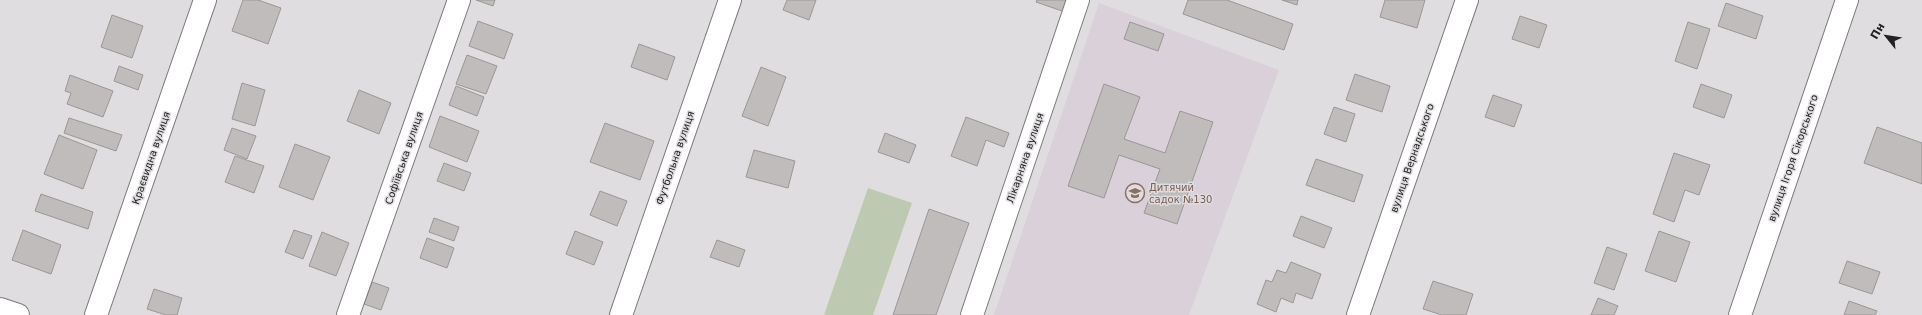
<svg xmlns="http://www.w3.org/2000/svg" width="1922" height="315" font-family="'DejaVu Sans',sans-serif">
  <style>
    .built { fill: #d9d0d9 }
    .green { fill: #bdc9b0 }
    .building { fill: #c0bcbb; stroke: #9a9796 }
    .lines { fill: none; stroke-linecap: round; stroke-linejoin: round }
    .minor-casing { stroke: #7d7b7d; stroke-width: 24 }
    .tertiary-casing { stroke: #7d7b7d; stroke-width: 24 }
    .minor { stroke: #fff; stroke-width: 22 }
    .tertiary { stroke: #fff; stroke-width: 22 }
    .labels { text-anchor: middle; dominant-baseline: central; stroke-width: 3; stroke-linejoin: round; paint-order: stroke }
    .street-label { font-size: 10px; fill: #232223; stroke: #e0dde0 }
    .education-label { font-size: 10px; fill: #785e54; stroke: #e0dde0; text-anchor: start }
  </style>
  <rect width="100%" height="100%" fill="#e0dde0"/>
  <path class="built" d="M1099,3l180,67 -90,245h-195z"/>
  <path class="green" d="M868,188l44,15 -39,112h-49z"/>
  <path class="building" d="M243,0h15l23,8 -13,36 -36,-13z
    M476,0h19l-2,6z
    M787,0h29l-7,20 -26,-10z
    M1037,0h32l-4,12 -29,-10z
    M1188,0h39l66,24 -9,26 -101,-36z
    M1282,0h16l-1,5z
    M1385,0h40l-8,28 -37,-11z
    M1726,3l37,13 -7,23 -38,-13z
    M112,15l31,11 -11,32 -31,-11z
    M1520,16l27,9 -8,23 -27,-9z
    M478,21l35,13 -9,25 -35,-13z
    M1130,22l34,12 -6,17 -34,-12z
    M1688,22l22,7 -13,40 -22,-8z
    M639,44l36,13 -8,23 -36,-13z
    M467,55l30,11 -11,28 -30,-10z
    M119,66l24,9 -5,15 -24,-9z
    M761,67l25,10 -18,49 -26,-10z
    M1355,74l35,12 -8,26 -36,-12z
    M70,75l43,16 -10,26 -36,-13 4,-11 -6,-2z
    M242,83l23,7 -10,36 -23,-7z
    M1104,84l36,13 -16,42 41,14 15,-42 33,11 -36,102 -33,-11 16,-44 -41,-14 -15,43 -36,-12z
    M1701,84l31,11 -8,23 -31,-11z
    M456,86l28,11 -7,19 -28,-11z
    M359,90l32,13 -12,31 -32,-13z
    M1493,95l29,10 -8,22 -29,-10z
    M1334,107l21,7 -9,28 -22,-8z
    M440,116l39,15 -12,31 -38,-15z
    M966,117l43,16 -5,14 -18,-7 -9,26 -26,-10z
    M69,118l53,17 -6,16 -52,-18z
    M605,123l49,18 -14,39 -50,-18z
    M1877,127l45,16v41l-58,-21z
    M232,128l24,8 -9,23 -23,-9z
    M885,133l31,12 -7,18 -31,-11z
    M59,135l38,15 -14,39 -39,-15z
    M295,144l35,13 -17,43 -34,-13z
    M754,150l41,11 -7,27 -42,-11z
    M1674,153l36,12 -11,30 -14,-5 -11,32 -21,-8z
    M235,156l29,10 -10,27 -29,-11z
    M1316,159l47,16 -9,27 -48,-17z
    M444,163l27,10 -7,18 -27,-10z
    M600,191l27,10 -10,25 -27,-11z
    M41,194l52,18 -5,17 -53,-18z
    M929,209l40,14 -33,92h-43z
    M1301,216l31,12 -8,20 -31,-12z
    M434,218l25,9 -5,14 -25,-9z
    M23,230l38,15 -10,29 -39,-14z
    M294,230l18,6 -9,23 -18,-7z
    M575,231l28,11 -9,23 -28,-11z
    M1659,231l31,11 -14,40 -31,-11z
    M322,232l27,11 -13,33 -27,-10z
    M427,238l27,10 -7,20 -27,-10z
    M717,240l28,10 -6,17 -29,-10z
    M1607,247l20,7 -13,36 -20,-7z
    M1847,261l33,11 -8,22 -33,-11z
    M1291,262l30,12 -9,25 -16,-6 -3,10 -12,-5 -5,14 -19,-8 9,-24 6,2 5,-12 9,3z
    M1433,281l40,13 -7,21h-24l-19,-6z
    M372,282l17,6 -8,22 -17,-6z
    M154,289l28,9 -5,17h-11l-19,-6z
    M1598,298l20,8 -4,9h-23z
    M1849,301l28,10 -2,4h-31z"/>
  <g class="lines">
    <g class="minor-casing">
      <path id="minor" d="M96,315l109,-315
        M348,315l111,-315
        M621,315l109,-315
        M972,315l106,-315
        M1358,315l109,-315
        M1740,315l107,-315"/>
    </g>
    <g class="tertiary-casing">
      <path id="tertiary" d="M0,309l18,6"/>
    </g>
    <use href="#minor" class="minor"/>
    <use href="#tertiary" class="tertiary"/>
  </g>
  <defs>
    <g id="school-ring" transform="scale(1)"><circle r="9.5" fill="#e0dde0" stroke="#8d6e63" stroke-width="1.5"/><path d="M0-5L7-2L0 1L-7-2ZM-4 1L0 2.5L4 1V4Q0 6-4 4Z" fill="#8d6e63"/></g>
  </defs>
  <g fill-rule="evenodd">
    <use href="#school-ring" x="1135" y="193"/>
  </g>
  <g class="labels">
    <g class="street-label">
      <text transform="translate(151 158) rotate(-71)">Краєвидна вулиця</text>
      <text transform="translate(404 158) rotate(-71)">Софіївська вулиця</text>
      <text transform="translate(675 158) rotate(-71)">Футбольна вулиця</text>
      <text transform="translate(1025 158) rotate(-71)">Лікарняна вулиця</text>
      <text transform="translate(1412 158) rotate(-71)">вулиця Вернадського</text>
      <text transform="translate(1793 158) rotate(-71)">вулиця Ігоря Сікорського</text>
    </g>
    <g class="education-label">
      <text x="1149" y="187">Дитячий<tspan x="1149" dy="12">садок №130</tspan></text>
    </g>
  </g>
  <g transform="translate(1886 36) rotate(300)" stroke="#e0dde0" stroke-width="3" paint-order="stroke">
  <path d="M0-3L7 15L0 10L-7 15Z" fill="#232223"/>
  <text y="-6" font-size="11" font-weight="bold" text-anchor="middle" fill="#232223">Пн</text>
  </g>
</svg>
